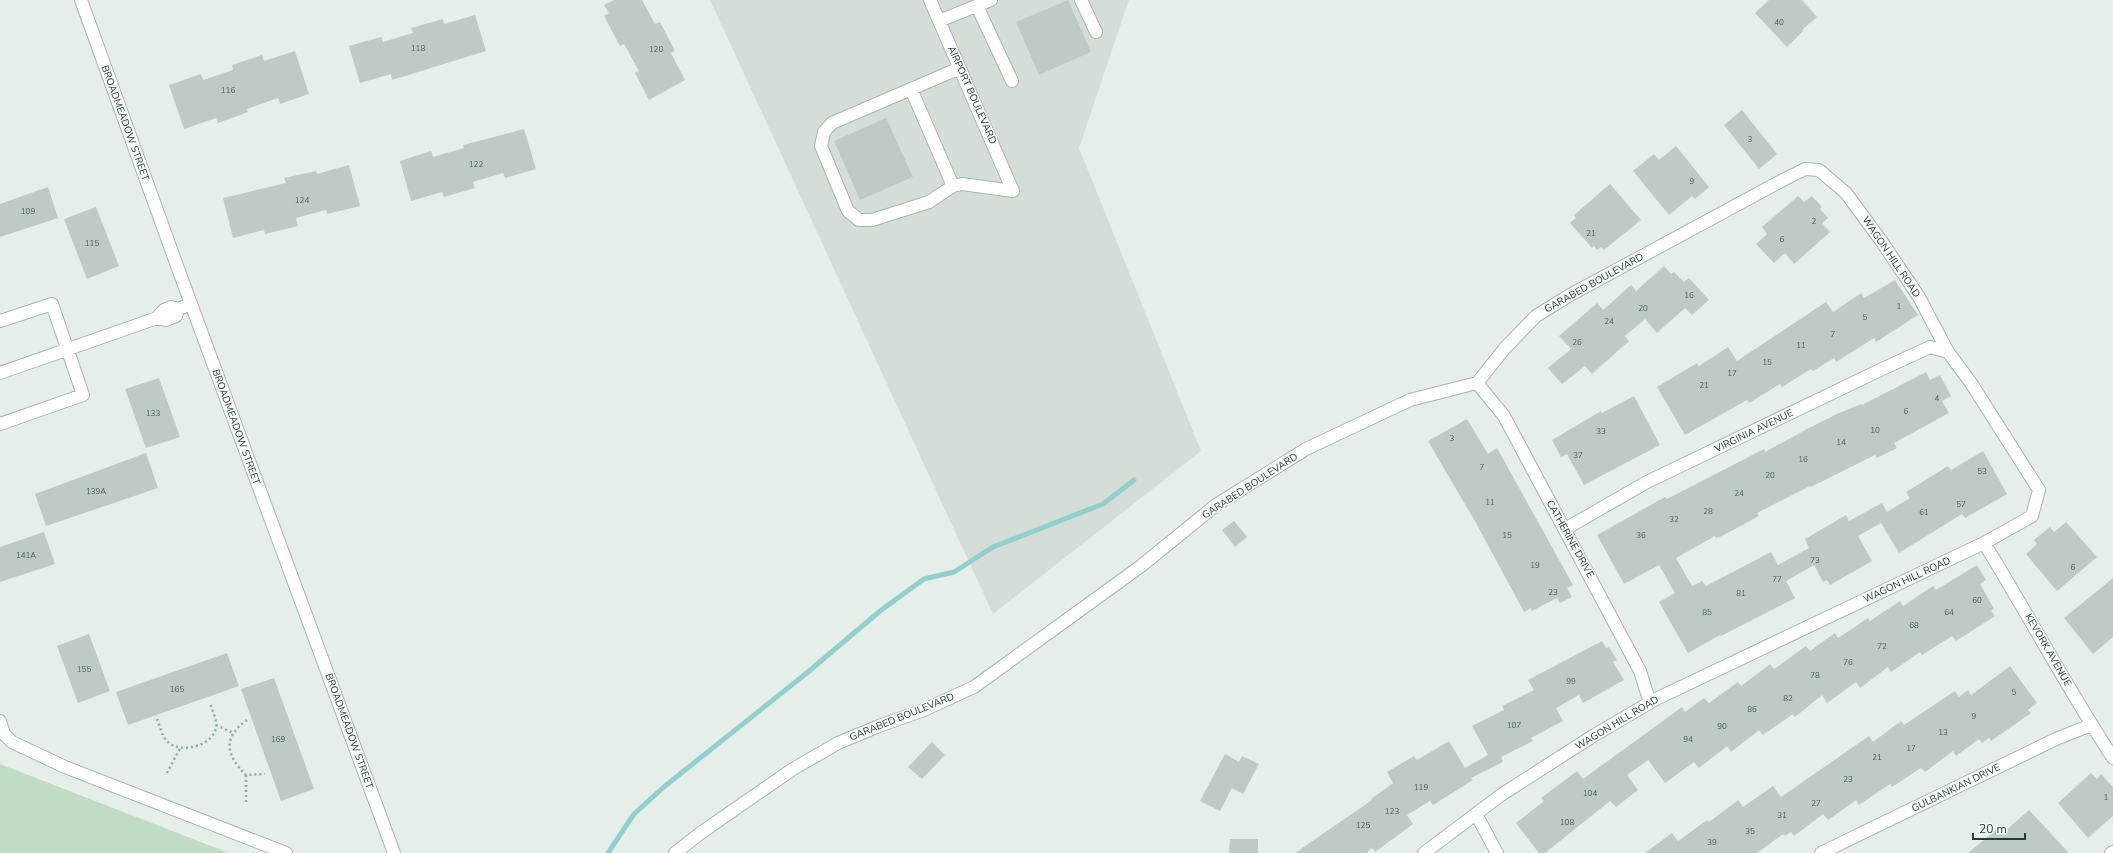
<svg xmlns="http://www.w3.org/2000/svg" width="2113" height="853" font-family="'Nunito Sans',sans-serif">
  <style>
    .built { fill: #d4ded7 }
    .green { fill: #c0ddc3 }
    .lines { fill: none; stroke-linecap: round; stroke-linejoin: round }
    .stream { stroke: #92cfcd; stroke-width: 5 }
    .building { fill: #becbc4 }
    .minor-casing { stroke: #a8b6af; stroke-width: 14 }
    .path { stroke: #88af9c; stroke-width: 2.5; stroke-dasharray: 2 3; stroke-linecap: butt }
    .minor { stroke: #fff; stroke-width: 12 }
    .labels { text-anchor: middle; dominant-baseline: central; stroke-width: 3; stroke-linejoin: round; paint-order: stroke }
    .number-label { font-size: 8px; fill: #4b6258 }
    .street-label { font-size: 10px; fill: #253f34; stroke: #f6faf7 }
  </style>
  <rect width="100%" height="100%" fill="#e6eee9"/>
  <path class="built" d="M710,0h419l-50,148 122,303 -208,163z"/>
  <path class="green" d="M0,764l229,89h-229z"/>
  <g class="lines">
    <path class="stream" d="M608,853l26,-39 31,-28 143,-114 72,-61 44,-32 30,-7 39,-25 110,-43 31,-24"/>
  </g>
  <path class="building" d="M614,0h28l13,24 5,-2 15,29 -4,2 14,27 -36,20 -14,-27 4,-2 -15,-27 -4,2 -16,-30 5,-3 -5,-8z
    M1068,0l23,52 -52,23 -23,-53z
    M1769,0h33l15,17 -15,13 1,1 -16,16 -32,-34z
    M475,15l11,36 -94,29 -1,-6 -31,9 -11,-37 32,-9 2,5 30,-9 -2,-5 32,-9 1,5z
    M295,51l14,43 -29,10 -2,-6 -31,11 1,3 -30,11 -2,-5 -32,11 -15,-44 32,-11 2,6 30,-10 -1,-5 30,-10 2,6z
    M1742,110l35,44 -18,15 -35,-44z
    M886,118l27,59 -53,23 -26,-59z
    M524,129l12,40 -31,9 -2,-5 -30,9 2,6 -31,9 -2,-5 -31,9 -11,-40 31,-10 2,6 31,-9 -1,-3z
    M1676,146l33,41 -14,12 -3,-3 -23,19 -36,-44 21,-17 5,6z
    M349,165l11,41 -33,8 -1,-4 -30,8 2,8 -33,8 -1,-4 -31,8 -10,-40 63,-15 -2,-5 32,-7 1,3z
    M1610,184l31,36 -37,30 -3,-3 -4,3 -3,-4 -2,2 -22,-25 6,-5 -2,-3z
    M48,187l10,31 -58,19v-33z
    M1798,196l6,6 8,-6 10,11 -2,2 8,9 -6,5 8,9 -36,32 -9,-11 -11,10 -18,-19 11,-10 -5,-7z
    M96,207l23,59 -32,13 -23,-60z
    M1664,266l7,8 3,-2 10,10 5,-4 20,22 -17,15 -7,-7 -28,25 -12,-14 -20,17 4,5 -37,33 -7,-8 -23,18 -14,-16 23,-19 -12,-13 38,-33 6,7 28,-25 5,6z
    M1895,280l23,35 -42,27 -2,-4 -38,24 -2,-4 -21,13 -2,-2 -29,18 -2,-3 -31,19 -2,-3 -62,35 -28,-48 40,-24 2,3 29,-19 9,14 89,-59 7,10 28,-19 3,5z
    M1926,372l4,8 10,-5 11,21 -9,5 7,12 -55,30 3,5 -20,10 -2,-3 -64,32 -1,-1 -53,27 2,3 -37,20 -6,2 -1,-2 -39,22 16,28 10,-5 4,5 65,-34 7,13 31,-17 -4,-9 41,-24 3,6 33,-18 5,9 23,-14 -4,-6 42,-26 3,4 32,-19 24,43 -42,24 -3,-4 -63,39 -18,-30 -23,13 14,25 -42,24 -3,-5 -4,2 -9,-17 -28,16 9,17 -74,38 -1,-1 -32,18 -29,-51 16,-9 -16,-28 -35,19 -27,-49 68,-38 2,2 97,-50 1,3 42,-23 32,-16 22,-9 1,1z
    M159,378l21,59 -34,11 -21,-59z
    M1634,396l26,49 -76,40 -17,-31 -6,3 -9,-17 49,-29 1,2z
    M1467,419l21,35 9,-6 76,137 -6,3 5,9 -12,6 -3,-5 -25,13 -1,-3 -7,4 -48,-89 -48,-82z
    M146,453l12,35 -112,38 -11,-32z
    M1234,521l13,16 -12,10 -13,-17z
    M2066,522l31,35 -40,34 -31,-37 11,-10 -3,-4 16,-13 4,5z
    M44,532l11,32 -55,18v-35z
    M1977,565l9,15 -6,4 14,25 -3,2 4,5 -39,25 -4,-5 -30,19 -2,-3 -29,20 -3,-5 -28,21 -4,-6 -29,21 -5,-8 -27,22 -2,-3 -30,21 -4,-5 -28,22 -4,-6 -28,22 -5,-6 -29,21 -17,-23 -21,15 11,15 -22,17 -6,-6 -65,52h-6l-23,-30 28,-22 -3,-3 36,-27 6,8 99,-72 3,5 19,-14 5,5 29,-21 3,4 29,-22 4,5 32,-23 4,5 25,-18 3,5 30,-20 2,3 30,-20 3,5 30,-20 3,4z
    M2113,578v59l-20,17 -29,-36z
    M89,634l21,57 -32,12 -21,-57z
    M1602,641l4,7 3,-1 8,13 -4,2 11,18 -41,23 -4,-8 -23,13 7,13 -32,17 2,3 -32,16 2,5 -32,16 2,2 -40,25 -3,-4 -23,14 6,9 -38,28 -3,-4 -6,5h-71l77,-53 -1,-1 22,-16 -6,-11 27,-16 3,4 32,-19 16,27 23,-13 -16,-29 32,-16 -2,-4 32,-16 -6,-10z
    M227,653l12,33 -111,39 -12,-33z
    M2010,666l27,37 -9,7 3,3 -40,28 -2,-3 -7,5 -3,-4 -23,17 -3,-5 -28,21 -4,-4 -29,19 -2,-3 -31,21 -3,-5 -28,20 -5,-6 -29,22 -3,-4 -6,4 -2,-2 -26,19h-112l27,-20 6,8 29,-21 2,2 29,-22 5,7 30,-21 8,11 88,-61 4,6 28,-21 3,4 51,-34 4,6 9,-7 3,5z
    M274,678l40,111 -33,12 -40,-112z
    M932,742l13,13 -23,24 -14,-12z
    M1225,754l14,8 3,-6 17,8 -16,30 -11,-6 -12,23 -20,-10z
    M2091,773l6,6 4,-5 12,13v29l-25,22 -30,-35z
    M2029,810l40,43h-101l30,-25 5,5z
    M1230,839h28v14h-29z"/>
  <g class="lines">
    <g class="minor-casing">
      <path id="minor" d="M81,0l99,274 214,579
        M930,0l83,191
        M1081,0l15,32
        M977,6l35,75
        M939,21l52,-21
        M960,68l-128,55 -8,9 -3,14 27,65 11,9h13l57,-18 24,-16 9,-2 51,7
        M911,89l42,97
        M178,309l-2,7 -10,4 -9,-2 7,-8 7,-3 7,2 13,-5
        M0,321l52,-17 31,91 -83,29
        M0,373l157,-55
        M1477,383l27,33 136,255 10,32
        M1565,529l82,-47 231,-111 52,-24 18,5
        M1984,543c44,71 83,145 129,215
        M0,721l4,13 8,8 53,25 221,86
        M1476,814l21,39
        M675,853l27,-21 91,-63 45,-26 41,-17 45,-16 50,-23 167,-121 75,-61 90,-56 104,-49 67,-17 28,-35 31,-32 34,-21 213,-115 22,-11 14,1 27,23 36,49 37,55 29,55 23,31 68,107 -7,26 -48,27 -328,156 -63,37 -92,59 -77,58
        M1821,853l235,-114 35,-14
        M2111,853l2,-1"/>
    </g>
    <path class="path" d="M157,719c3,7 5,18 11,23 12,12 46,4 48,-15 1,-8 -4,-17 -6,-24
      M247,720c-25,18 -21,35 -1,55l19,-1
      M216,725l17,8
      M167,773l13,-25
      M246,775v27"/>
    <use href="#minor" class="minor"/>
  </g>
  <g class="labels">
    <g class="number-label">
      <text x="1779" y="22">40</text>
      <text x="418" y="48">118</text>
      <text x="656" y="49">120</text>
      <text x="228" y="90">116</text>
      <text x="1750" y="139">3</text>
      <text x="476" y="164">122</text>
      <text x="1692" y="181">9</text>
      <text x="302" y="200">124</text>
      <text x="28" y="211">109</text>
      <text x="1814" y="221">2</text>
      <text x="1591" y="233">21</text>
      <text x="1782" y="239">6</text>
      <text x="92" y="243">115</text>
      <text x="1689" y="295">16</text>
      <text x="1899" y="306">1</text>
      <text x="1643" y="308">20</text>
      <text x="1865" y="317">5</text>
      <text x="1609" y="321">24</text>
      <text x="1833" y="334">7</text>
      <text x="1577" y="342">26</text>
      <text x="1801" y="345">11</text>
      <text x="1767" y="362">15</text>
      <text x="1732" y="373">17</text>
      <text x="1704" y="385">21</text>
      <text x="1937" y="398">4</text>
      <text x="1906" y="411">6</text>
      <text x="153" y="413">133</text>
      <text x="1875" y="430">10</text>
      <text x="1601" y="431">33</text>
      <text x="1452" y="438">3</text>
      <text x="1841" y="442">14</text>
      <text x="1578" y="455">37</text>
      <text x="1803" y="459">16</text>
      <text x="1482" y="467">7</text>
      <text x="1982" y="471">53</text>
      <text x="1770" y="475">20</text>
      <text x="96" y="491">139A</text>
      <text x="1739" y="493">24</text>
      <text x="1490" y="502">11</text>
      <text x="1961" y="504">57</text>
      <text x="1708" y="511">28</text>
      <text x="1924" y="512">61</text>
      <text x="1674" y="519">32</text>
      <text x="1507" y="535">15</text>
      <text x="1641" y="535">36</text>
      <text x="26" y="555">141A</text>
      <text x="1815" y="560">73</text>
      <text x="1535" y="565">19</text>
      <text x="2073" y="567">6</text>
      <text x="1777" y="579">77</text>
      <text x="1553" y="592">23</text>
      <text x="1741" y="593">81</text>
      <text x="1977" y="600">60</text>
      <text x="1707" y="612">85</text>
      <text x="1949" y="612">64</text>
      <text x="1914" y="625">68</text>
      <text x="1882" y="646">72</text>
      <text x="1848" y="662">76</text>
      <text x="84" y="669">155</text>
      <text x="1815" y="675">78</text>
      <text x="1571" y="681">99</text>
      <text x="177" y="689">165</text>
      <text x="2014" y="692">5</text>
      <text x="1788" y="698">82</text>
      <text x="1752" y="709">86</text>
      <text x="1974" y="716">9</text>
      <text x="1514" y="725">107</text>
      <text x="1722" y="726">90</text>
      <text x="1943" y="732">13</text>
      <text x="278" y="739">169</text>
      <text x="1688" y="739">94</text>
      <text x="1911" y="748">17</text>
      <text x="1877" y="757">21</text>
      <text x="1848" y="779">23</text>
      <text x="1421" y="787">119</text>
      <text x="1590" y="793">104</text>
      <text x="2106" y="797">1</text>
      <text x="1816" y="803">27</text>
      <text x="1392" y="811">123</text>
      <text x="1782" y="815">31</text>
      <text x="1567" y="822">108</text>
      <text x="1363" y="825">125</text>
      <text x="1750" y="831">35</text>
      <text x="1712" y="842">39</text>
    </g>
    <g class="street-label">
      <text transform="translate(972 95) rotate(66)">AIRPORT BOULEVARD</text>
      <text transform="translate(125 123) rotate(70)">BROADMEADOW STREET</text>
      <text transform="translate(1891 257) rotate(56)">WAGON HILL ROAD</text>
      <text transform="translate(1594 283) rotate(-29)">GARABED BOULEVARD</text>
      <text transform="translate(236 427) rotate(70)">BROADMEADOW STREET</text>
      <text transform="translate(1754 431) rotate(-26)">VIRGINIA AVENUE</text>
      <text transform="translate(1250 486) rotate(-33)">GARABED BOULEVARD</text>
      <text transform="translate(1570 539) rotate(61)">CATHERINE DRIVE</text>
      <text transform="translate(1907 580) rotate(-25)">WAGON HILL ROAD</text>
      <text transform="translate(2048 650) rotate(60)">KEVORK AVENUE</text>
      <text transform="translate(902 717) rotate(-22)">GARABED BOULEVARD</text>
      <text transform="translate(1617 723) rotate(-31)">WAGON HILL ROAD</text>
      <text transform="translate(349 731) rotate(70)">BROADMEADOW STREET</text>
      <text transform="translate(1956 788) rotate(-26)">GULBANKIAN DRIVE</text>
    </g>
  </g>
  <path d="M1973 833v6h52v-6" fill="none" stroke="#253f34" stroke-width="2"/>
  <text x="1979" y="833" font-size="12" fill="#253f34" stroke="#f6faf7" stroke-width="3" paint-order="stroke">20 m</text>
</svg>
